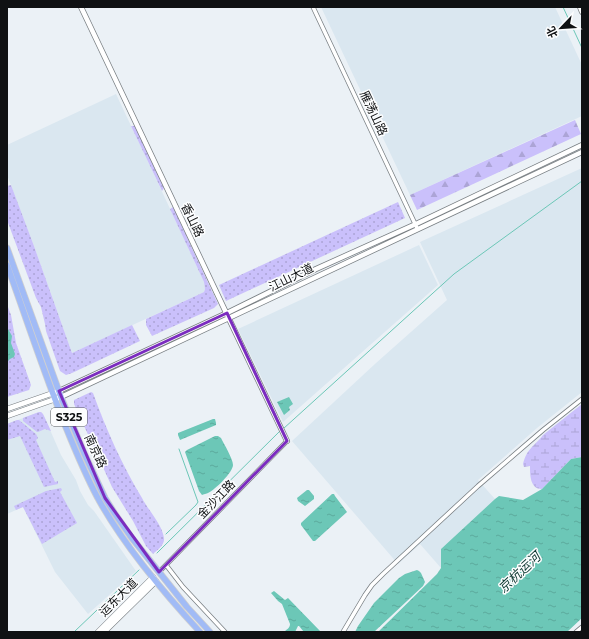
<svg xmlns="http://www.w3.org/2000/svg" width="589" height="639" font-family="Montserrat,'Noto Sans SC',sans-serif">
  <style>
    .built { fill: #dae7f0 }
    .grass { fill: url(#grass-dots) }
    .forest { fill: url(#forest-firs) }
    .wetland { fill: url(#wetland-marsh) }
    .water { fill: url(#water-ripples) }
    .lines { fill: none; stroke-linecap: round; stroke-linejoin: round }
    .stream { stroke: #6cc7b7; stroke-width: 1 }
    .minor-casing { stroke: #797f83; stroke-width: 5 }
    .tertiary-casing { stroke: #797f83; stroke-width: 6 }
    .secondary-casing { stroke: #797f83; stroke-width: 6 }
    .primary-casing { stroke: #cfcfd0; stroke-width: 7 }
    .minor { stroke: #fff; stroke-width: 3.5 }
    .tertiary { stroke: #fff; stroke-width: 4.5 }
    .secondary { stroke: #fff; stroke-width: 5 }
    .primary { stroke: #a1bbf6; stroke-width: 5.5 }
    .marked { fill: none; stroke: #7b2cbf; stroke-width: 3; stroke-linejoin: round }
    .labels { text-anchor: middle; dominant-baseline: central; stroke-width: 3; stroke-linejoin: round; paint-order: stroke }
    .shield { fill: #fdfeff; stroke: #56585a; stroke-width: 1 }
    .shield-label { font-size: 11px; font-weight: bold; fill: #0f1113 }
    .street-label { font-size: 12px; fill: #0f1113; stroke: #fdfeff }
    .water-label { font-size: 13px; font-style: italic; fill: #0d3932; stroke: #fdfeff }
  </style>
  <defs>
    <pattern id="grass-dots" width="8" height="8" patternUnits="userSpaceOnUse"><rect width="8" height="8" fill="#cac0fb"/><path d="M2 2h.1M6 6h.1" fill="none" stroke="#aca4d6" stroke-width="1.8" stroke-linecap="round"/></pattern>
    <pattern id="forest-firs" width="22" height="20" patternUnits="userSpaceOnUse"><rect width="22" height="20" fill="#cac0fb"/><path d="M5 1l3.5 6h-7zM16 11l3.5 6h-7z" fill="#aca4d6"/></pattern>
    <pattern id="wetland-marsh" width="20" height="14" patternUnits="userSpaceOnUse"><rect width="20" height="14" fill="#cac0fb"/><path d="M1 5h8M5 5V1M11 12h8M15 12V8" fill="none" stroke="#aca4d6"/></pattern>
    <pattern id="water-ripples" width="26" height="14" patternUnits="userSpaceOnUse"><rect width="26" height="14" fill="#6cc7b7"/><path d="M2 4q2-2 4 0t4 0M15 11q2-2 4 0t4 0" fill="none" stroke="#5caa9c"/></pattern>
  </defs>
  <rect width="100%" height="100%" fill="#ebf1f6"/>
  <path class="built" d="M321,7h234l27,58v51l-172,79z
    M116,94l42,89 46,99 1,7 -1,3 -132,61 -38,-107 -27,-71v-30z
    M582,168v224l-45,36 -59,52 17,19 -54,50v19l-21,-24 -22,20 -106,-123 84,-78 71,-63 -27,-58z
    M419,245l19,40 -155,137 -45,-93z
    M39,412h2l3,4 17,39 15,25 4,11 8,14 6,6 42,60 -48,43 -33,-42 -32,-65 -16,7v-90z"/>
  <path class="grass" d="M131,126h4l29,62 -2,3z
    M11,185l23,61 38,107 60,-28 8,16 -68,32 -6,2 -6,-4 -14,-40 -1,-7 -4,-17 -5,-9 -29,-78v-34z
    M398,202l7,16 -179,83 -7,-16z
    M173,207l45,97 -4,4 -62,28 -6,-11v-6l58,-27 1,-3 -1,-7 -34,-73z
    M7,306l1,1 3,8 5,28 15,42 -2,5 -22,7z
    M91,392l2,1c13,36 29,72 49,105 6,12 20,26 22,40 1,7 -7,12 -11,16l-7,-8 -13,-25 -21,-34 -38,-83v-4z
    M39,412h2l2,2 8,17 -6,-2 -7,3h-1l-14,-11v-3z
    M17,420h2l17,14 2,4 -2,2 19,42 3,-1v3l-14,3 -24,-51 -13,4v-16z
    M61,488l1,2 -2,2 17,31 -35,21 -19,-37 -7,3 -2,-4 32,-15z"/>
  <path class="forest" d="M575,120l6,14 -164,76 -7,-15z"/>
  <path class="wetland" d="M582,404v53l-11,2 -29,30c-12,0 -12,-14 -12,-23l-6,1 -1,-3c4,-16 11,-17 20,-29z"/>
  <path class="water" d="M7,327l5,9 -1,7 4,11 -1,3 -4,2 -3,3z
    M289,397l4,7 -4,3 1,3 -6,5 -7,-13z
    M213,419h2l1,4v2l-36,15 -2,-5v-2z
    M215,436h3l3,2c3,6 12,21 12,27 0,7 -18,25 -25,28 -1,1 -5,1 -6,2l-3,-4 -14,-39 2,-2z
    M582,457v161l-15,14h-189l59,-58 4,-6v-19l54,-50 4,-3 24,4 19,-11 29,-30z
    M307,490h2l5,6v3l-9,7 -7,-5 -1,-3z
    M332,494h2l1,2 12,16 -32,29h-2l-12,-16v-2z
    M417,570l2,1 2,2 4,9 -2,4 -49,46h-19l3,-6 16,-23 25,-25 6,-4z
    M274,591l11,9 3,-2 33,34h-17l-5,-6h-1l-3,6h-11c3,-3 6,-4 6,-8l-8,-20 -4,-3 -7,-8z"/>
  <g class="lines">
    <path class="stream" d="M563,7l19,41
      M283,429l171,-155 128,-93
      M166,534l30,-29 2,-3 -19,-53
      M157,553l123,-122
      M74,632l65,-62"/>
    <g class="minor-casing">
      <path id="minor" d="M313,7l104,221
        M166,565l17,22 42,45
        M159,572l128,-131
        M343,632l22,-37 7,-10 11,-11 95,-88 65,-56 39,-31
        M576,632l6,-5"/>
    </g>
    <g class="tertiary-casing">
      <path id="tertiary" d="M81,7l206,434
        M580,7l2,5
        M59,391l168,-78 89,-44 100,-45 166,-79
        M61,397l521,-245"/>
    </g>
    <g class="secondary-casing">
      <path id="secondary" d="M7,409l49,-17
        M7,416l54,-19
        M98,632l55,-55
        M104,632l52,-51"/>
    </g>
    <g class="primary-casing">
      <path id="primary" d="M7,248l54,149 23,56 21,45 10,16 16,23 56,70 23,25
        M7,265c20,55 38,111 60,165 10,24 20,49 33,72 26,46 64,91 100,130"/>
    </g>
    <use href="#minor" class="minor"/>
    <use href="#tertiary" class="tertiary"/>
    <use href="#secondary" class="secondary"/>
    <use href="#primary" class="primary"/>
  </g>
  <path class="marked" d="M227,313l60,128 -128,131 -54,-74 -46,-107z"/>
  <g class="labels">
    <rect class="shield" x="51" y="408" width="36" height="18" rx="3"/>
    <g class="shield-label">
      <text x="69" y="417">S325</text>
    </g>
    <g class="street-label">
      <text transform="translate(374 113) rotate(65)">雁荡山路</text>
      <text transform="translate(193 220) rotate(64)">香山路</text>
      <text transform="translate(291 277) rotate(-26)">江山大道</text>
      <text transform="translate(96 451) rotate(65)">南京路</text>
      <text transform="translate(216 499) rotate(-46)">金沙江路</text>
      <text transform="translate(118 597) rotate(-45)">运东大道</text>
    </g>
    <g class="water-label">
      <text transform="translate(519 572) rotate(-43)">京杭运河</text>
    </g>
  </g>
  <rect width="589" height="639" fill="none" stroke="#0f1113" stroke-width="16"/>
  <g transform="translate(561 28) rotate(245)" stroke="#fdfeff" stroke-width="3" paint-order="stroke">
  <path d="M0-3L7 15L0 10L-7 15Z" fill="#0f1113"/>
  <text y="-6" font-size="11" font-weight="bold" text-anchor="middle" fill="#0f1113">北</text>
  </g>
</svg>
